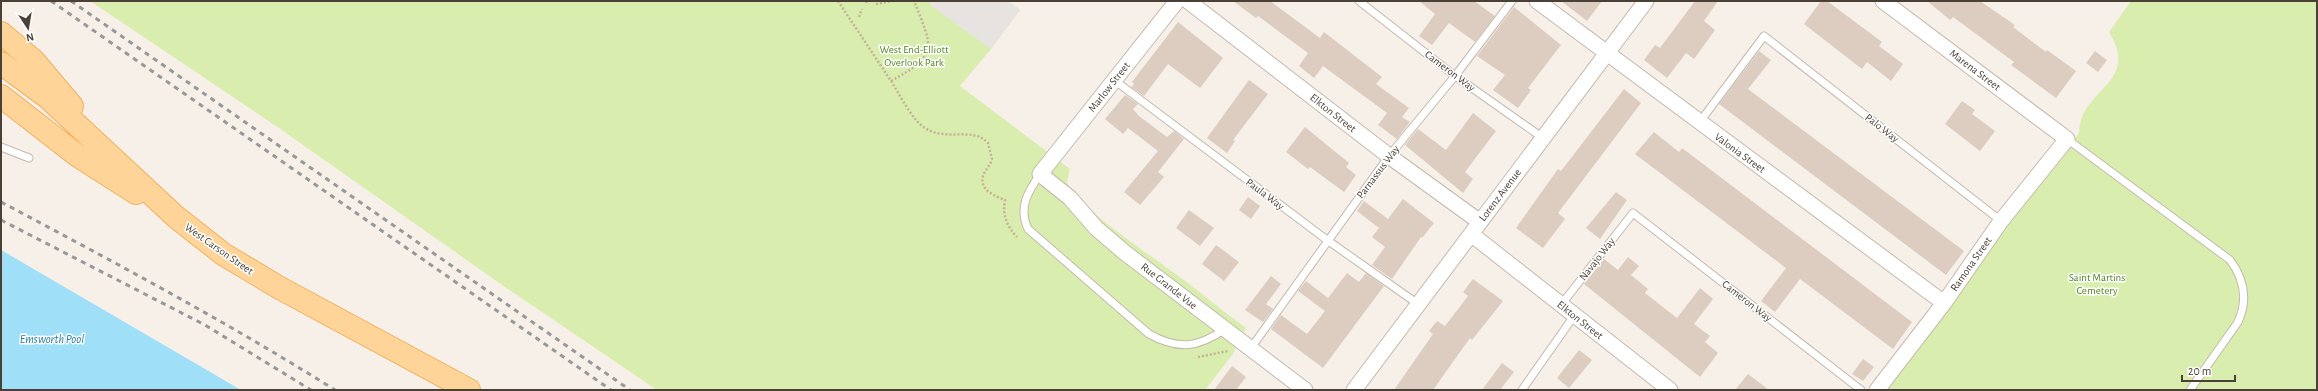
<svg xmlns="http://www.w3.org/2000/svg" width="2318" height="391" font-family="'Alegreya Sans',sans-serif">
  <style>
    .green { fill: #d9eeae }
    .parking { fill: #e7e3e1 }
    .water { fill: #a0dff8 }
    .building { fill: #dccdc0 }
    .lines { fill: none; stroke-linecap: round; stroke-linejoin: round }
    .service-casing { stroke: #c5b9ad; stroke-width: 9 }
    .minor-casing { stroke: #c5b9ad; stroke-width: 17 }
    .primary-casing { stroke: #f0b05d; stroke-width: 24 }
    .path { stroke: #c6b09a; stroke-width: 2.5; stroke-dasharray: 2 2; stroke-linecap: butt }
    .service { stroke: #fff; stroke-width: 7 }
    .minor { stroke: #fff; stroke-width: 15 }
    .primary { stroke: #ffd498; stroke-width: 22 }
    .rail { stroke: #989898; stroke-width: 3; stroke-dasharray: 5 5; stroke-linecap: butt }
    .labels { text-anchor: middle; dominant-baseline: central; stroke-width: 3; stroke-linejoin: round; paint-order: stroke }
    .park-label { font-size: 11px; fill: #548322; stroke: #fff }
    .street-label { font-size: 11px; fill: #4a4036; stroke: #fff }
    .water-label { font-size: 12px; font-style: italic; fill: #1f7a9f; stroke: #fff }
  </style>
  <rect width="100%" height="100%" fill="#f6f0e9"/>
  <path class="green" d="M90,1h918l12,9 -29,39 -31,37 110,83 -3,13c9,24 83,73 106,90 25,18 48,38 73,56l-13,26 -28,36h-548l-152,-103 -229,-161z
    M2131,1h186v389h-436l94,-126 104,-131c1,-46 62,-48 30,-101z"/>
  <path class="parking" d="M933,1h75l12,9 -29,39 -61,-44z"/>
  <path class="water" d="M1,250l240,140h-240z"/>
  <path class="building" d="M1233,1h37l50,37 4,-6 58,45 -6,7 33,24 -7,9 8,5 -13,17 -19,-14 9,-12 -64,-47 -9,12 -15,-12 9,-13 -50,-37 -2,2z
    M1419,1h55l21,15 -20,26 -26,-19 -17,22 -13,-9 16,-22z
    M1561,1h41l-15,20z
    M1695,1h23l-14,20 11,9 -21,29 -8,-6 -19,25 -23,-18 11,-15 5,3z
    M1821,1h6l55,41 -3,4 24,18 -12,17 -24,-19 -5,7 -58,-45z
    M1927,1h53l35,24 -2,2 33,25 1,-2 29,21 -20,27 -45,-33 3,-3 -61,-45 -3,3z
    M1514,7l47,38 -33,43 3,2 -13,18 -25,-18 12,-15 -28,-19z
    M1178,22l45,36 -23,30 -32,-24 -24,32 -13,-9 3,-3 -2,-2z
    M1759,51l12,9 -23,29 216,162 -18,24 -227,-171z
    M2095,51l12,9 -9,12 -12,-9z
    M1249,80l19,14 -35,46 2,1 -8,12 -20,-15z
    M1624,89l17,14 -83,110 7,6 -22,29 -27,-20 42,-59 3,2z
    M1125,95l13,9 -5,5 6,7 28,21 7,-6 10,8 -26,33 6,5 -24,28 -16,-13 34,-41 -30,-23 -5,6 -18,-15z
    M1962,101l13,9 -3,4 23,17 -15,20 -35,-27z
    M1473,113l23,18 -31,41 8,7 -10,14 -58,-48 13,-16 28,21z
    M1305,127l44,36 -3,4 10,8 -12,17 -34,-25 -2,2 -22,-17z
    M1654,132l25,20 3,-4 230,174 -19,27 -93,-70 -25,33 -14,-11 25,-33 -151,-114z
    M1616,192l11,8 -27,39 -14,-11z
    M1248,197l12,9 -9,13 -12,-9z
    M1403,199l31,24 -12,15 -1,-1 -29,42 -20,-14 13,-18 -13,-10 7,-9 -22,-17 7,-10 24,18z
    M1189,210l25,18 -14,18 -24,-18z
    M1216,245l23,17 -15,19 -22,-17z
    M1628,257l11,9 -8,9 17,14 -3,4 32,25 23,-30 13,11 -19,25 16,12 -5,6 13,11 -18,24 -116,-93 20,-25 14,11z
    M1347,273l12,9 7,-9 18,13 -61,82 -52,-39 10,-14 26,19 18,-23 -27,-20 8,-10 22,17z
    M1271,276l10,8 -15,20 7,5 -10,13 -18,-12z
    M1473,279l30,22 -31,39 -2,-2 -37,52h-39l39,-56 -4,-3 8,-10 8,5 23,-30 -5,-4z
    M1579,350l13,10 -23,28 -12,-10z
    M1863,359l11,8 -11,14 -11,-7z
    M1502,363l12,9 -14,18h-18z
    M1232,366l14,11 -10,13h-22z
    M1748,374l21,16h-34z"/>
  <g class="lines">
    <g class="service-casing">
      <path id="service" d="M1359,1l96,75 88,62
        M1114,80l213,160 91,64
        M1699,123l65,-87 237,185
        M2067,139l163,121c15,20 18,40 8,62l-48,68
        M1,147l28,11
        M1040,174c-12,18 -22,33 -12,55l121,105c29,16 49,14 76,-5
        M1561,305l72,-92 228,177
        M1251,348l138,-192 66,-80 57,-75
        M1522,390l52,-74"/>
    </g>
    <g class="minor-casing">
      <path id="minor" d="M1177,1l-137,173 30,24 26,30 28,24 181,138
        M1188,1l201,155 91,66
        M1537,1l407,302
        M1471,234l199,156
        M1354,390l292,-389
        M1877,390l67,-87 57,-82 66,-82 -184,-138"/>
    </g>
    <g class="primary-casing">
      <path id="primary" d="M1,33l33,28 38,45
        M1,63l46,34 129,120 47,37 55,33 191,103
        M1,96l77,60 58,37"/>
    </g>
    <path class="path" d="M838,1l53,80c48,-26 42,-33 23,-80
      M866,1l1,4
      M876,4l15,-3
      M859,17l3,-8
      M891,81c9,14 21,39 34,47 21,14 48,-2 63,15l4,16c-2,7 -7,11 -9,17 -4,14 12,20 22,24 -3,14 2,27 12,37
      M1198,357l30,-6"/>
    <use href="#service" class="service"/>
    <use href="#minor" class="minor"/>
    <use href="#primary" class="primary"/>
    <path class="rail" d="M51,1l560,389
      M71,1l559,389
      M1,202c113,60 226,120 334,188
      M1,220l204,105 106,65"/>
  </g>
  <g class="labels">
    <g class="park-label">
      <text x="914" y="49">West End-Elliott<tspan x="914" dy="13">Overlook Park</tspan></text>
      <text x="2097" y="277">Saint Martins<tspan x="2097" dy="13">Cemetery</tspan></text>
    </g>
    <g class="street-label">
      <text transform="translate(1975 70) rotate(37)">Marena Street</text>
      <text transform="translate(1450 71) rotate(37)">Cameron Way</text>
      <text transform="translate(1109 87) rotate(-52)">Marlow Street</text>
      <text transform="translate(1333 113) rotate(38)">Elkton Street</text>
      <text transform="translate(1882 128) rotate(38)">Palo Way</text>
      <text transform="translate(1740 153) rotate(36)">Valonia Street</text>
      <text transform="translate(1378 172) rotate(-53)">Parnassus Way</text>
      <text transform="translate(1265 194) rotate(37)">Paula Way</text>
      <text transform="translate(1500 195) rotate(-53)">Lorenz Avenue</text>
      <text transform="translate(219 249) rotate(35)">West Carson Street</text>
      <text transform="translate(1597 259) rotate(-52)">Navajo Way</text>
      <text transform="translate(1971 264) rotate(-55)">Ramona Street</text>
      <text transform="translate(1169 286) rotate(38)">Rue Grande Vue</text>
      <text transform="translate(1747 301) rotate(38)">Cameron Way</text>
      <text transform="translate(1580 320) rotate(38)">Elkton Street</text>
    </g>
    <g class="water-label">
      <text x="52" y="339">Emsworth Pool</text>
    </g>
  </g>
  <rect width="2318" height="391" fill="none" stroke="#4a4036" stroke-width="4"/>
  <g transform="translate(28 28) rotate(168)" stroke="#ffffff" stroke-width="3" paint-order="stroke">
  <path d="M0-3L7 15L0 10L-7 15Z" fill="#4a4036"/>
  <text y="-6" font-size="11" font-weight="bold" text-anchor="middle" fill="#4a4036">N</text>
  </g>
  <path d="M2182 375v6h53v-6" fill="none" stroke="#4a4036" stroke-width="2"/>
  <text x="2188" y="375" font-size="12" fill="#4a4036" stroke="#ffffff" stroke-width="3" paint-order="stroke">20 m</text>
</svg>
